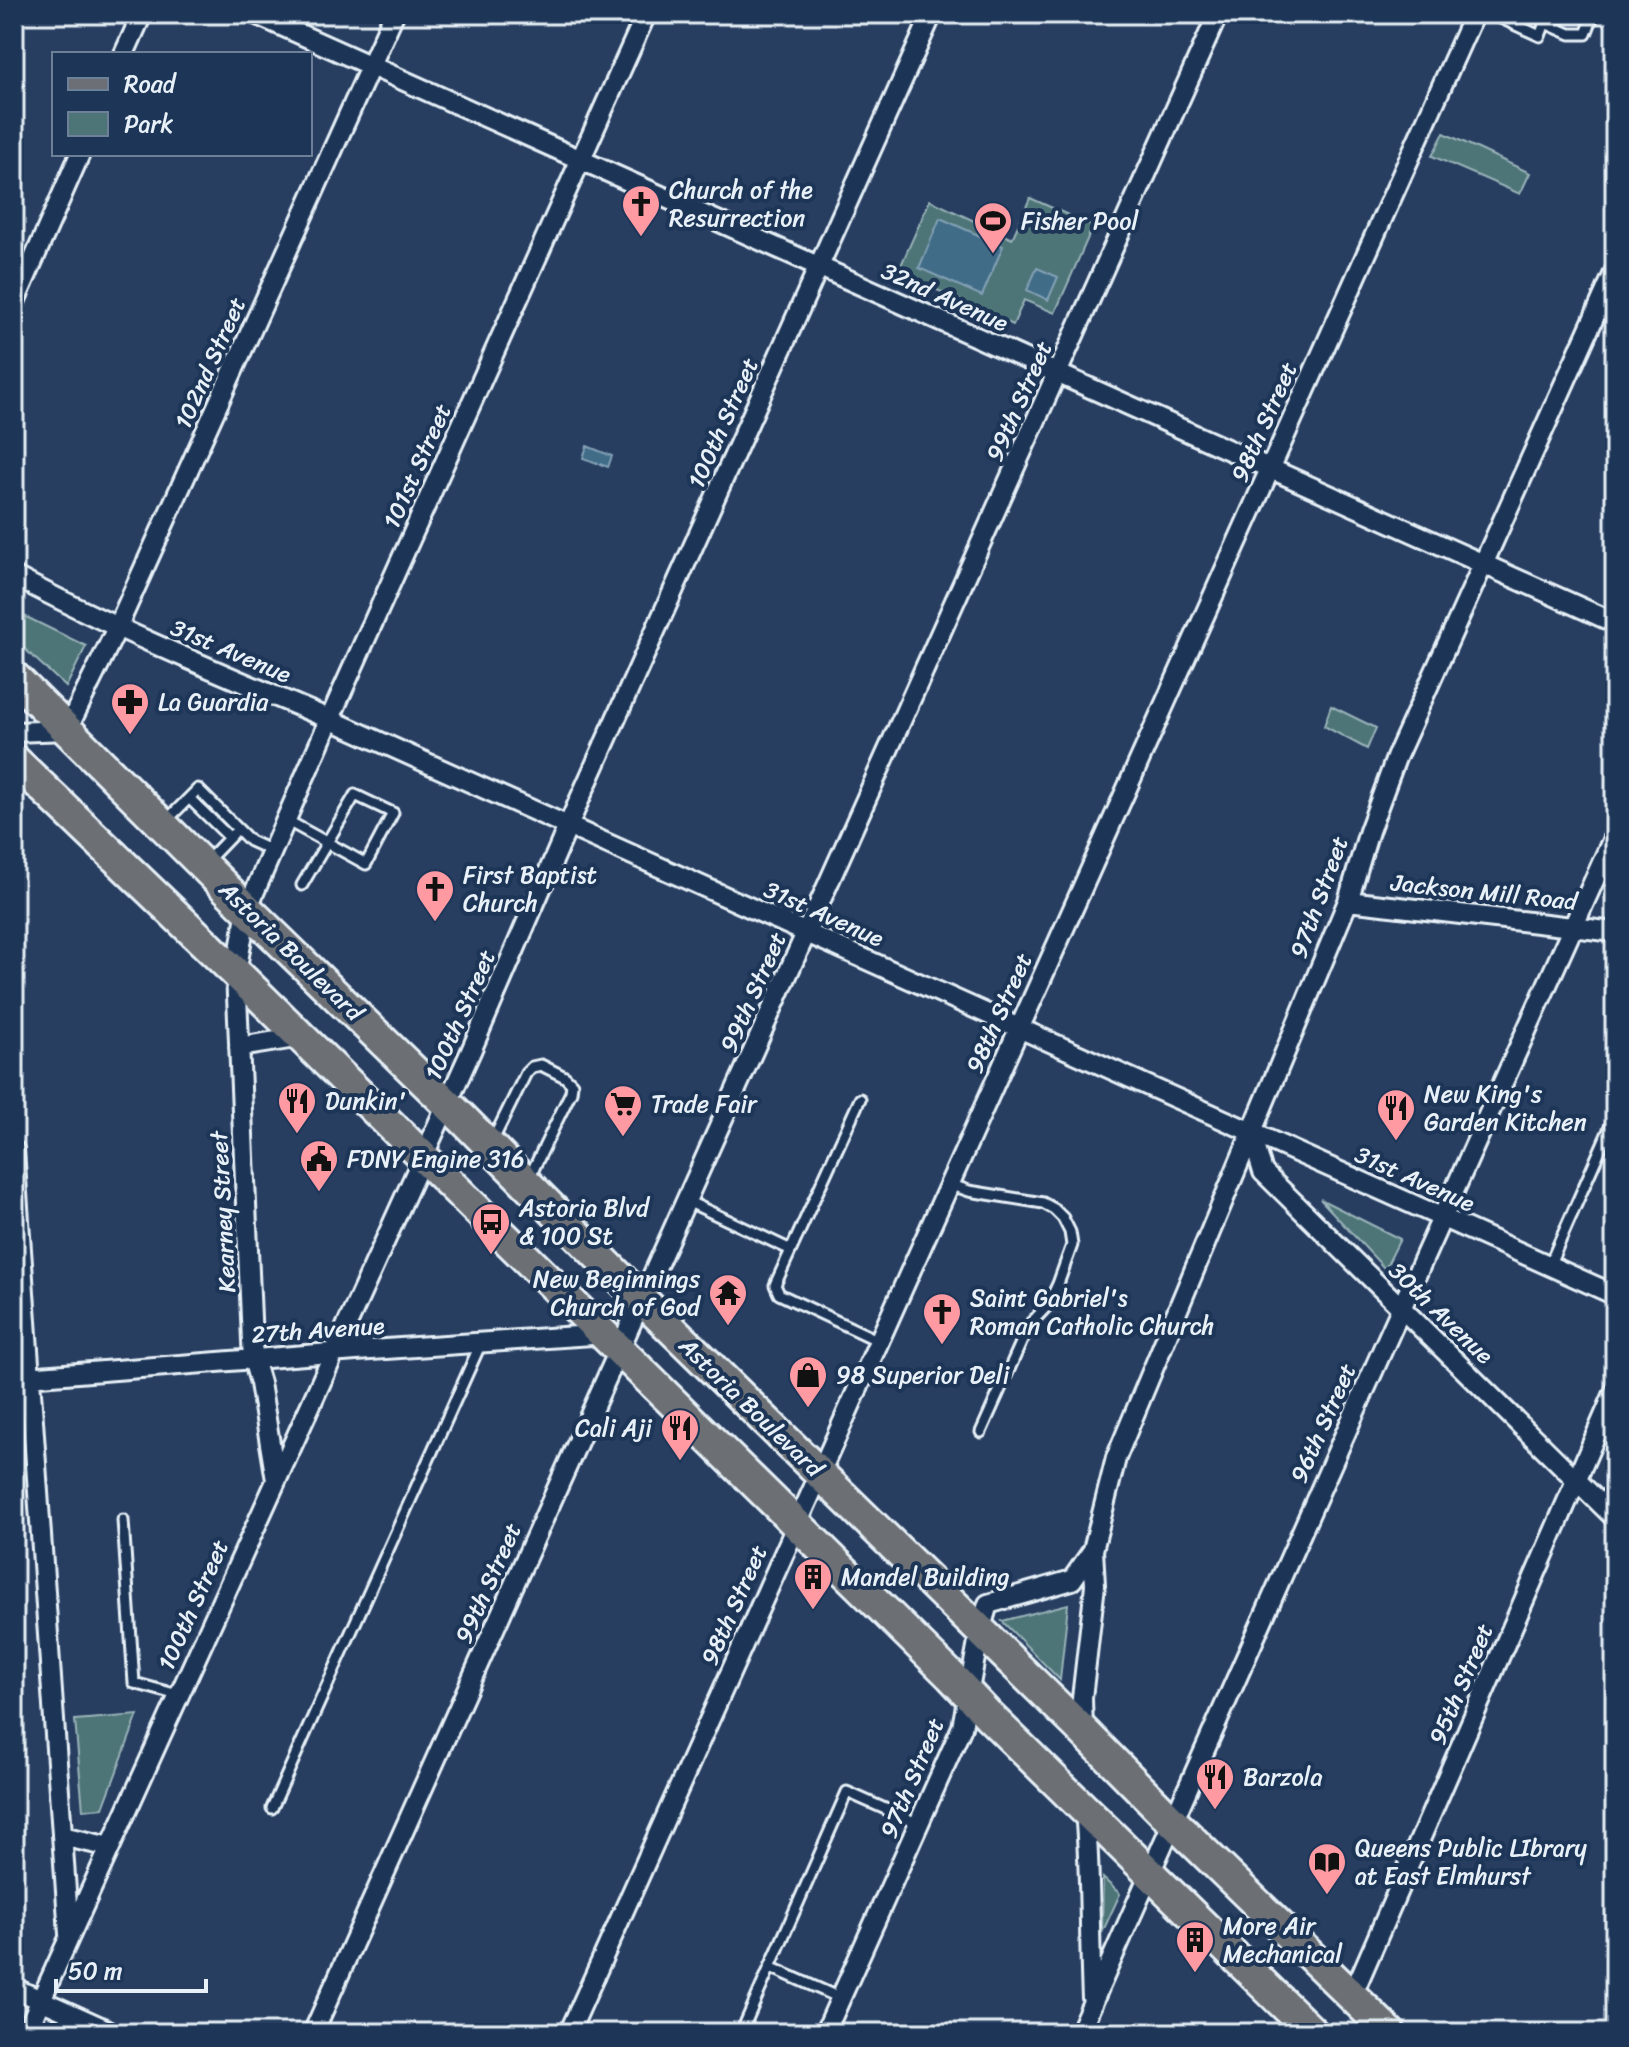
<svg xmlns="http://www.w3.org/2000/svg" width="1629" height="2047" font-family="Sriracha,sans-serif">
  <style>
    .green { fill: #4d7578; stroke: #9ab3b8; stroke-width: 2 }
    .water { fill: #416c88; stroke: #84a1b5; stroke-width: 2 }
    .lines { fill: none; stroke-linecap: round; stroke-linejoin: round }
    .service-casing { stroke: #e8f1f8; stroke-width: 15 }
    .minor-casing { stroke: #e8f1f8; stroke-width: 24 }
    .primary-casing { stroke: #e8f1f8; stroke-width: 36 }
    .service { stroke: #1d3557; stroke-width: 9 }
    .minor { stroke: #1d3557; stroke-width: 18 }
    .primary { stroke: #6c6f75; stroke-width: 30 }
    .labels { text-anchor: middle; dominant-baseline: central; stroke-width: 8; stroke-linejoin: round; paint-order: stroke }
    .poi-label { font-size: 24px; fill: #e8f1f8; stroke: #1d3557; text-anchor: start }
    .street-label { font-size: 24px; fill: #e8f1f8; stroke: #1d3557 }
  </style>
  <rect width="100%" height="100%" fill="#273e61"/>
  <filter id="ink" filterUnits="userSpaceOnUse"><feTurbulence type="fractalNoise" baseFrequency=".0125" numOctaves="2"/><feDisplacementMap in="SourceGraphic" scale="16" xChannelSelector="R" yChannelSelector="G"/><feConvolveMatrix kernelMatrix="1 2 1 2 8 2 1 2 1" color-interpolation-filters="sRGB"/></filter>
  <g filter="url(#ink)">
    <path class="green" d="M1444,133l86,40 -10,21 -88,-38z
      M1030,198l63,28 -38,87 -31,-13 -11,25 -115,-53 32,-72 82,39z
      M14,611l72,35 -20,41 -52,-48z
      M1331,706l45,22 -9,21 -43,-23z
      M1320,1199l80,40 -15,30z
      M1068,1604l-8,76 -58,-59z
      M138,1715l-35,93 -20,2 -8,-90z
      M1103,1878l17,16 -18,39z"/>
    <path class="water" d="M940,218l63,28 -21,50 -63,-28z
      M1037,268l21,9 -10,23 -21,-10z
      M587,446l25,10 -4,11 -25,-9z"/>
    <g class="lines">
      <g class="service-casing">
        <path id="service" d="M1492,14l48,22 5,-13 -3,-9
          M1545,23l25,11h16l8,-20
          M1545,23l21,-9
          M189,798l40,39
          M286,820l80,44 27,-51 -38,-18 -53,90
          M165,822l33,-33 52,52 22,10
          M207,861l26,-27
          M493,1140l33,-67 6,-6 9,-2 24,12 7,7 -1,8 -42,86
          M949,1184l20,7 74,12 11,6 9,9 7,14 2,13 -14,39 -10,21 -19,20 -48,107
          M685,1200l106,50 69,-151
          M791,1250l-16,35 4,9 100,47
          M1549,1266l66,-150
          M123,1520l11,163 44,12
          M272,1808l209,-465
          M770,1967l70,31
          M741,2033l106,-241 72,32"/>
      </g>
      <g class="minor-casing">
        <path id="minor" d="M255,14l1360,609
          M124,54l18,-40
          M14,304l66,-150
          M14,576c102,54 209,98 315,143l1286,576
          M14,732l53,-2 50,-102 277,-614
          M1348,901l267,31
          M239,1047l62,-10
          M1251,1132l12,40 352,346
          M14,1150l55,784
          M14,1378l342,-27 251,-17
          M276,1480l-16,-97 -7,-24 -1,-18 -16,-368 11,-64 93,-213 306,-682
          M1083,1731l-1,-33 13,-113 -2,-35 23,-92 232,-557 21,-70 27,-73 219,-487
          M1085,1811c6,62 4,124 7,187
          M62,1836l48,11
          M14,1988l100,45
          M1352,1996l263,-605
          M26,2033l445,-982 107,-248 354,-789
          M313,2033l905,-2019
          M569,2033l905,-2019
          M825,2033l137,-306 18,-96 8,-27 84,-24 21,-30
          M1079,2033l307,-691 229,-508"/>
      </g>
      <g class="primary-casing">
        <path id="primary" d="M14,677l233,232 216,210 178,180 442,432 89,90 218,212
          M14,760l222,213 715,703 37,39 325,318"/>
      </g>
      <use href="#service" class="service"/>
      <use href="#minor" class="minor"/>
      <use href="#primary" class="primary"/>
    </g>
  </g>
  <defs>
    <g id="church-pin" transform="scale(2)"><path d="M0 17L-7.5 6A9.5 9.5 0 1 1 7.5 6Z" fill="#ff9aa2" stroke="#1d3557"/><path d="M-1.2-6h2.4v3.5h3.3v2.4h-3.3V6h-2.4V-.1h-3.3v-2.4h3.3Z" fill="#111"/></g>
    <g id="stadium-pin" transform="scale(2)"><path d="M0 17L-7.5 6A9.5 9.5 0 1 1 7.5 6Z" fill="#ff9aa2" stroke="#1d3557"/><path d="M0-5a6.5 5 0 1 0 0 10a6.5 5 0 1 0 0-10ZM-3.5-1.8h7v3.6h-7Z" fill="#111"/></g>
    <g id="pharmacy-pin" transform="scale(2)"><path d="M0 17L-7.5 6A9.5 9.5 0 1 1 7.5 6Z" fill="#ff9aa2" stroke="#1d3557"/><path d="M-2-6h4v4h4v4h-4v4h-4v-4h-4v-4h4Z" fill="#111"/></g>
    <g id="restaurant-pin" transform="scale(2)"><path d="M0 17L-7.5 6A9.5 9.5 0 1 1 7.5 6Z" fill="#ff9aa2" stroke="#1d3557"/><path d="M-5-6h1v4h1v-4h1v4h1v-4h1v5L-1.5 .5V6h-2V.5L-5-1ZM5-6V6H3V1.5H1.5Q1.5-4 5-6Z" fill="#111"/></g>
    <g id="supermarket-pin" transform="scale(2)"><path d="M0 17L-7.5 6A9.5 9.5 0 1 1 7.5 6Z" fill="#ff9aa2" stroke="#1d3557"/><path d="M-6-5.5h2.5l.6 2H6L4.5 2H-2.5L-4.4-4H-6ZM-1.5 3.2a1.3 1.3 0 1 0 .1 0ZM3 3.2a1.3 1.3 0 1 0 .1 0Z" fill="#111"/></g>
    <g id="civic-pin" transform="scale(2)"><path d="M0 17L-7.5 6A9.5 9.5 0 1 1 7.5 6Z" fill="#ff9aa2" stroke="#1d3557"/><path d="M-.6-6.5H3V-4.5H.6V-3L4-1V1h2V6H-6V1h2V-1L-.6-3ZM-1.2 2.5V6h2.4V2.5Z" fill="#111"/></g>
    <g id="bus-pin" transform="scale(2)"><path d="M0 17L-7.5 6A9.5 9.5 0 1 1 7.5 6Z" fill="#ff9aa2" stroke="#1d3557"/><path d="M-5-6H5V4H4V6H2V4H-2V6H-4V4H-5ZM-3.5-4V0h7V-4ZM-3.5 1.2v1.5H-2V1.2ZM2 1.2v1.5H3.5V1.2Z" fill="#111"/></g>
    <g id="temple-pin" transform="scale(2)"><path d="M0 17L-7.5 6A9.5 9.5 0 1 1 7.5 6Z" fill="#ff9aa2" stroke="#1d3557"/><path d="M0-6L5-2H3V0L6.5 2.5H4V6H1.5V3h-3V6H-4V2.5H-6.5L-3 0V-2H-5Z" fill="#111"/></g>
    <g id="shop-pin" transform="scale(2)"><path d="M0 17L-7.5 6A9.5 9.5 0 1 1 7.5 6Z" fill="#ff9aa2" stroke="#1d3557"/><path d="M-5-2.5h2.3a2.7 3.5 0 0 1 5.4 0H5L5.5 6h-11ZM-1.5-2.5h3a1.5 2.3 0 0 0-3 0Z" fill="#111"/></g>
    <g id="building-pin" transform="scale(2)"><path d="M0 17L-7.5 6A9.5 9.5 0 1 1 7.5 6Z" fill="#ff9aa2" stroke="#1d3557"/><path d="M-4-6H4V6H1V3H-1V6H-4ZM-2.5-4.3h1.7v1.8h-1.7ZM.8-4.3h1.7v1.8H.8ZM-2.5-1h1.7V.8h-1.7ZM.8-1h1.7V.8H.8Z" fill="#111"/></g>
    <g id="library-pin" transform="scale(2)"><path d="M0 17L-7.5 6A9.5 9.5 0 1 1 7.5 6Z" fill="#ff9aa2" stroke="#1d3557"/><path d="M-6-4Q-3-5.5-.7-3.5V5Q-3 3-6 4ZM6-4Q3-5.5 .7-3.5V5Q3 3 6 4Z" fill="#111"/></g>
  </defs>
  <g fill-rule="evenodd">
    <use href="#church-pin" x="641" y="204"/>
    <use href="#stadium-pin" x="993" y="221"/>
    <use href="#pharmacy-pin" x="130" y="702"/>
    <use href="#church-pin" x="435" y="889"/>
    <use href="#restaurant-pin" x="297" y="1101"/>
    <use href="#supermarket-pin" x="623" y="1104"/>
    <use href="#restaurant-pin" x="1396" y="1108"/>
    <use href="#civic-pin" x="319" y="1159"/>
    <use href="#bus-pin" x="491" y="1222"/>
    <use href="#temple-pin" x="728" y="1293"/>
    <use href="#church-pin" x="942" y="1312"/>
    <use href="#shop-pin" x="808" y="1375"/>
    <use href="#restaurant-pin" x="680" y="1428"/>
    <use href="#building-pin" x="813" y="1577"/>
    <use href="#restaurant-pin" x="1215" y="1777"/>
    <use href="#library-pin" x="1327" y="1862"/>
    <use href="#building-pin" x="1195" y="1940"/>
  </g>
  <g class="labels">
    <g class="poi-label">
      <text x="669" y="190">Church of the<tspan x="669" dy="28">Resurrection</tspan></text>
      <text x="1021" y="221">Fisher Pool</text>
      <text x="158" y="702">La Guardia</text>
      <text x="463" y="875">First Baptist<tspan x="463" dy="28">Church</tspan></text>
      <text x="1424" y="1094">New King's<tspan x="1424" dy="28">Garden Kitchen</tspan></text>
      <text x="325" y="1101">Dunkin'</text>
      <text x="651" y="1104">Trade Fair</text>
      <text x="347" y="1159">FDNY Engine 316</text>
      <text x="519" y="1208">Astoria Blvd<tspan x="519" dy="28">&amp; 100 St</tspan></text>
      <text x="700" y="1279" text-anchor="end">New Beginnings<tspan x="700" dy="28">Church of God</tspan></text>
      <text x="970" y="1298">Saint Gabriel's<tspan x="970" dy="28">Roman Catholic Church</tspan></text>
      <text x="836" y="1375">98 Superior Deli</text>
      <text x="652" y="1428" text-anchor="end">Cali Aji</text>
      <text x="841" y="1577">Mandel Building</text>
      <text x="1243" y="1777">Barzola</text>
      <text x="1355" y="1848">Queens Public LIbrary<tspan x="1355" dy="28">at East Elmhurst</tspan></text>
      <text x="1223" y="1926">More Air<tspan x="1223" dy="28">Mechanical</tspan></text>
    </g>
    <g class="street-label">
      <text transform="translate(945 297) rotate(24)">32nd Avenue</text>
      <text transform="translate(210 363) rotate(-66)">102nd Street</text>
      <text transform="translate(1019 401) rotate(-66)">99th Street</text>
      <text transform="translate(1264 422) rotate(-66)">98th Street</text>
      <text transform="translate(723 423) rotate(-66)">100th Street</text>
      <text transform="translate(417 466) rotate(-66)">101st Street</text>
      <text transform="translate(231 651) rotate(23)">31st Avenue</text>
      <text transform="translate(1484 892) rotate(6)">Jackson Mill Road</text>
      <text transform="translate(1319 897) rotate(-70)">97th Street</text>
      <text transform="translate(824 914) rotate(24)">31st Avenue</text>
      <text transform="translate(291 951) rotate(44)">Astoria Boulevard</text>
      <text transform="translate(753 992) rotate(-66)">99th Street</text>
      <text transform="translate(999 1013) rotate(-66)">98th Street</text>
      <text transform="translate(460 1015) rotate(-66)">100th Street</text>
      <text transform="translate(1415 1179) rotate(24)">31st Avenue</text>
      <text transform="translate(223 1212) rotate(-93)">Kearney Street</text>
      <text transform="translate(1441 1313) rotate(44)">30th Avenue</text>
      <text transform="translate(318 1330) rotate(-4)">27th Avenue</text>
      <text transform="translate(751 1407) rotate(44)">Astoria Boulevard</text>
      <text transform="translate(1323 1423) rotate(-66)">96th Street</text>
      <text transform="translate(488 1583) rotate(-66)">99th Street</text>
      <text transform="translate(193 1605) rotate(-66)">100th Street</text>
      <text transform="translate(734 1605) rotate(-66)">98th Street</text>
      <text transform="translate(1461 1684) rotate(-67)">95th Street</text>
      <text transform="translate(912 1778) rotate(-67)">97th Street</text>
    </g>
  </g>
  <rect width="1629" height="2047" fill="none" stroke="#1d3557" stroke-width="48"/>
  <rect x="24" y="24" width="1581" height="1999" fill="none" stroke="#e8f1f8" stroke-width="3" filter="url(#ink)"/>
  <rect x="52" y="52" width="260" height="104" fill="#1d3557" stroke="#6e8097" stroke-width="2"/>
  <rect x="68" y="78" width="40" height="12" fill="#6c6f75" stroke="#6e8097" stroke-width="2"/>
  <text x="124" y="92" font-size="24" fill="#e8f1f8">Road</text>
  <rect x="68" y="112" width="40" height="24" fill="#4d7578" stroke="#6e8097" stroke-width="2"/>
  <text x="124" y="132" font-size="24" fill="#e8f1f8">Park</text>
  <path d="M56 1979v12h150v-12" fill="none" stroke="#e8f1f8" stroke-width="4"/>
  <text x="68" y="1979" font-size="24" fill="#e8f1f8" stroke="#1d3557" stroke-width="6" paint-order="stroke">50 m</text>
</svg>
